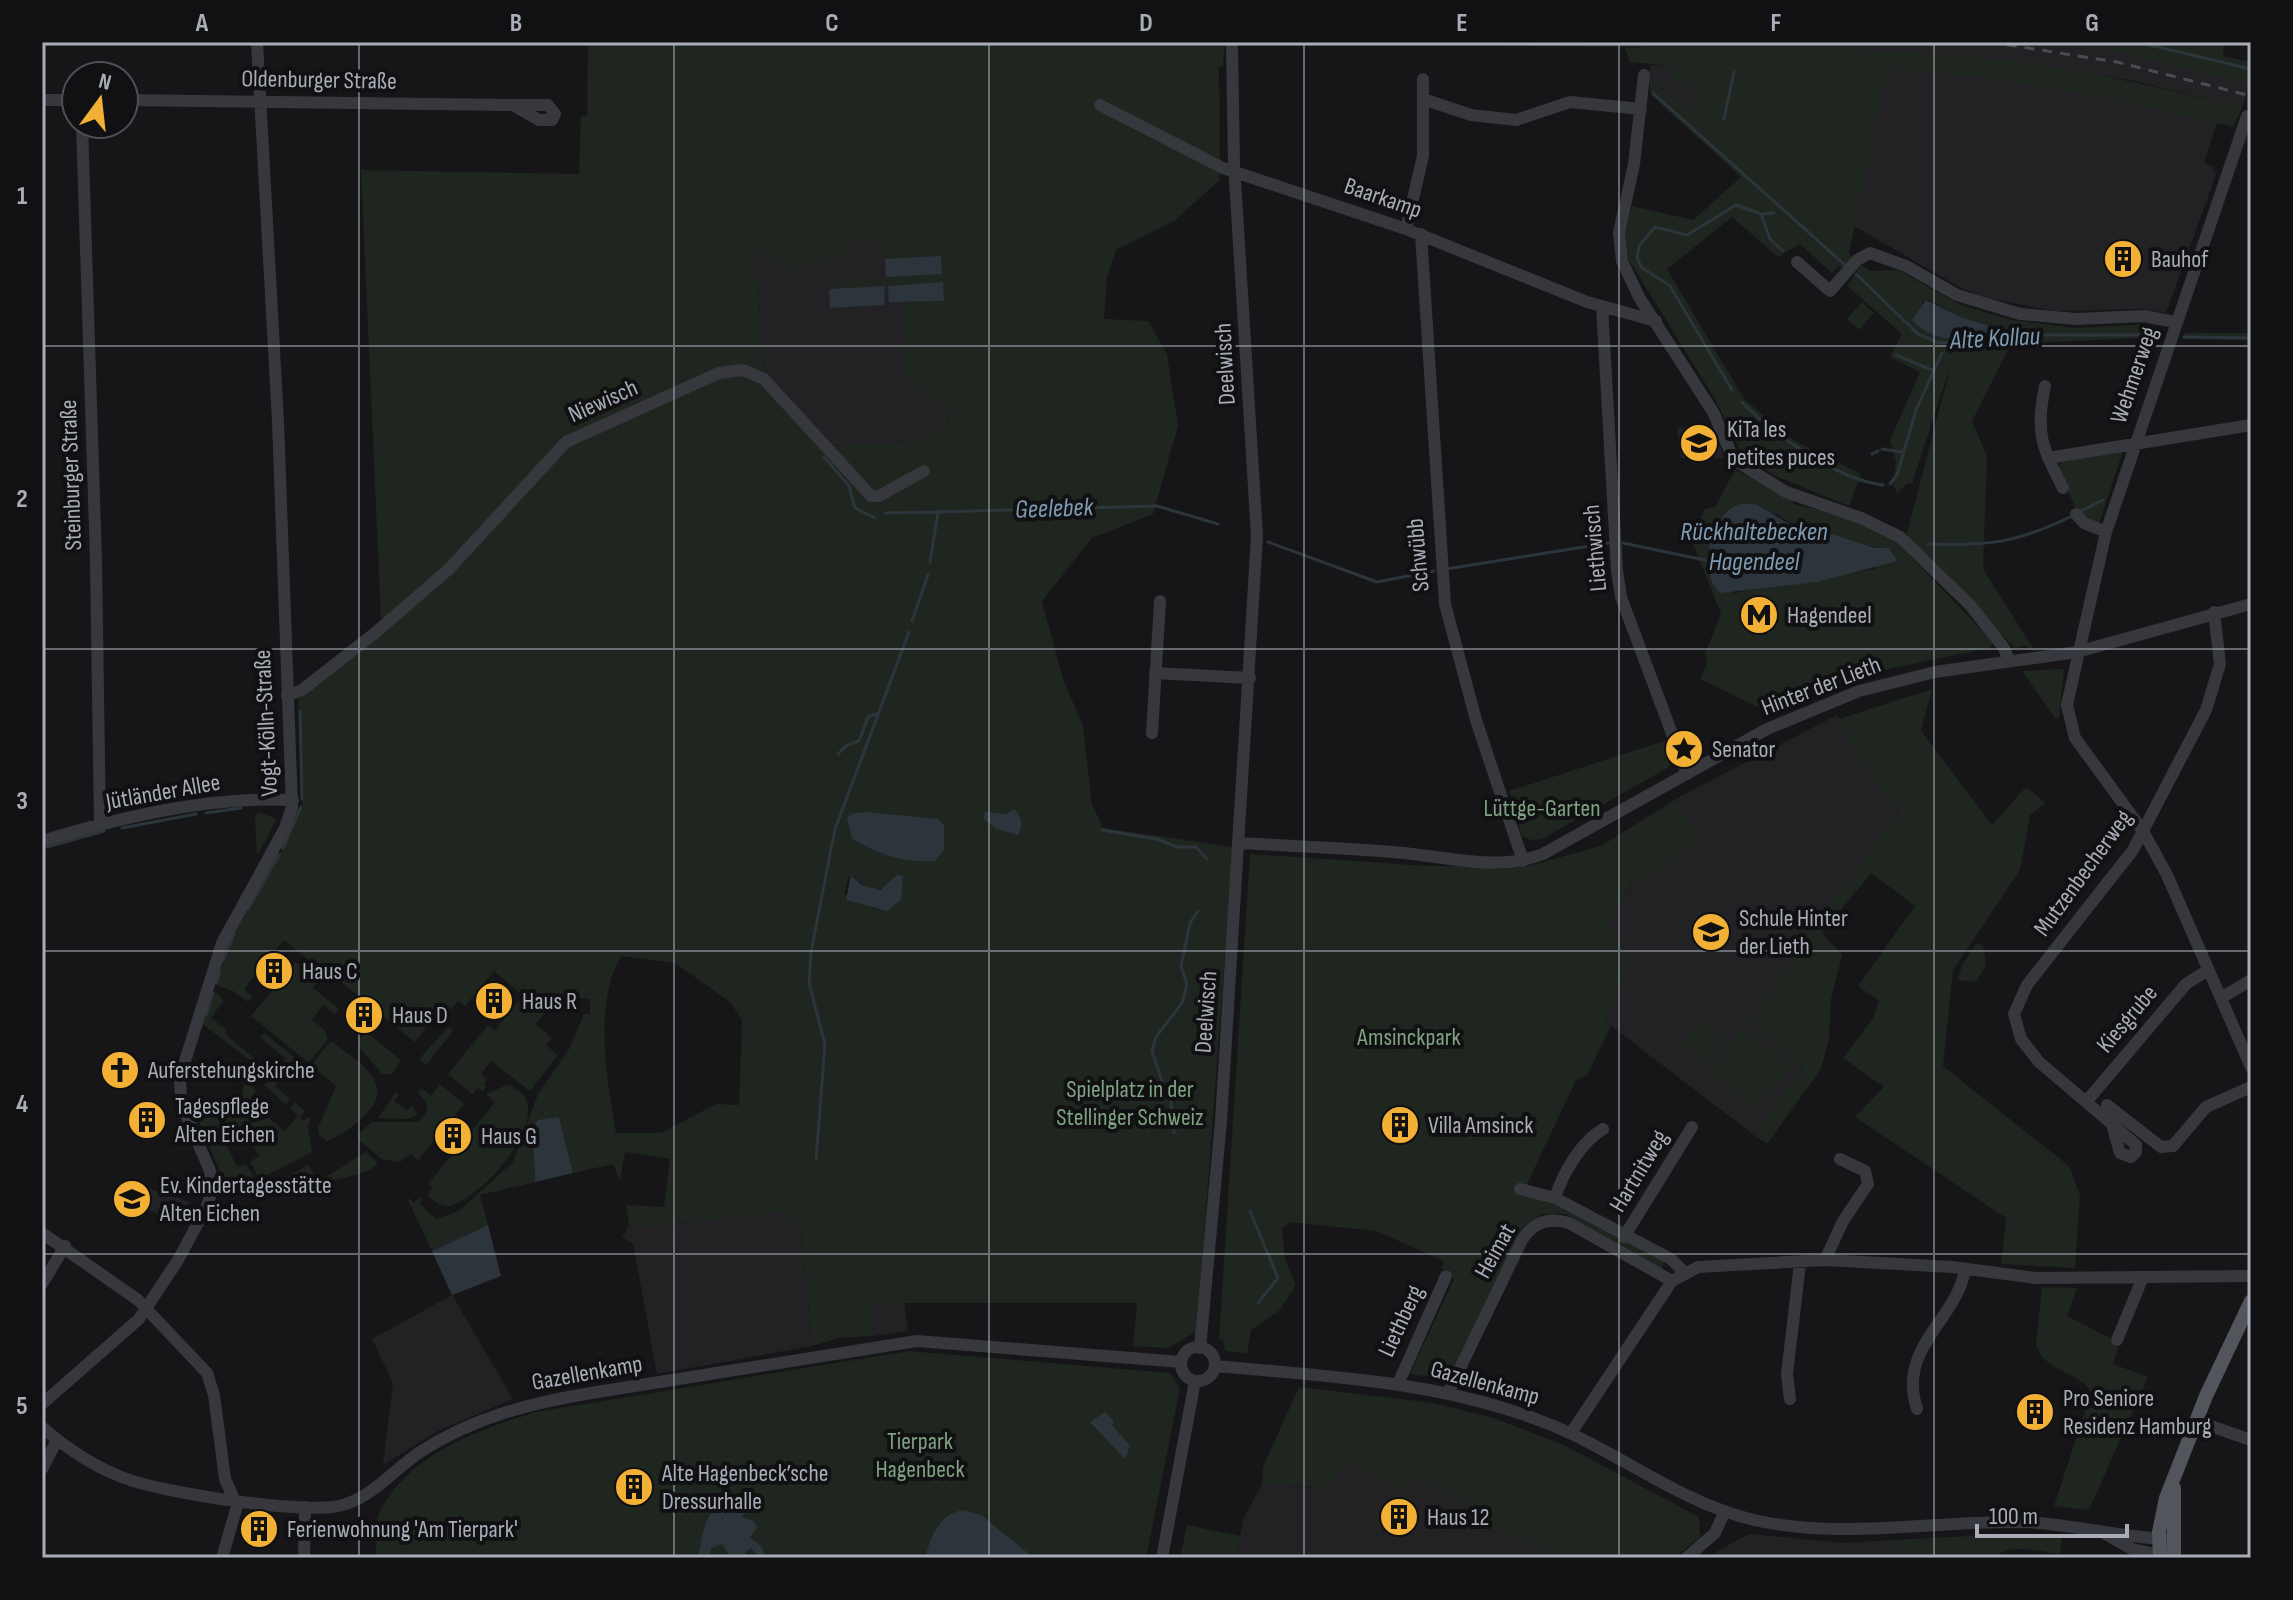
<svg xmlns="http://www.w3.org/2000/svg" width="2293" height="1600" font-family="'Sofia Sans Condensed',sans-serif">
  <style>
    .built { fill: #222225 }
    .green { fill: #1e261f; fill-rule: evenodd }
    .water { fill: #2c353c }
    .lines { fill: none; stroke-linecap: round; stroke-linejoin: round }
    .stream { stroke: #2c353c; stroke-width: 3 }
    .minor { stroke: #37383d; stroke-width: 12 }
    .major { stroke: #53555c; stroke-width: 14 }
    .rail { stroke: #4a4c52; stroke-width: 3; stroke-dasharray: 10 8; stroke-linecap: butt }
    .grid { fill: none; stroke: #a8adb8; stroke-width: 2; stroke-opacity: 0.55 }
    .labels { text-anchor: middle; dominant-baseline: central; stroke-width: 8; stroke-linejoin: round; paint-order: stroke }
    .street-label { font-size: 24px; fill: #a8adb8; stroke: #111113 }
    .poi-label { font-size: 24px; fill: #a8adb8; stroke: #111113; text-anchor: start }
    .park-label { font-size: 24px; fill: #7fa381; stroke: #111113 }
    .water-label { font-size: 26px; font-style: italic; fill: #7f9bb3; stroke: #111113 }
    .neatline { fill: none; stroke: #a8adb8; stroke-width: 3 }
    .grid-label { font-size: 26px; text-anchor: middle; font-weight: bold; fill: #a8adb8 }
  </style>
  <rect width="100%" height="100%" fill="#161618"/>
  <path class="built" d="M1246,42h831l173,41 -8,25 -106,-27 -127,-20 -126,-10z
    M1650,65l24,1 12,16 12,6 -9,23 -40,-32z
    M1887,69l69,3 159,26 102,25 -13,40 8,3 4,9 -50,138 -23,-4 -88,2 -68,-13 -26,-10 -107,-62z
    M878,240l1,12 67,-2 -2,75 -14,74 20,8 -2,16 -36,19 -80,4 -68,-74 -8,-112 3,-18 87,13v-14z
    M1712,426l12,32h-43l-4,-30z
    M1837,715l25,50 38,47 -99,130 -53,80 56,45 -50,68 -148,-113 24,-63 -22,-36 66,-107 7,-20z
    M138,1185l52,17 -9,20 -39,-14 -1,5 -18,-4 5,-16 10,3 -3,-4z
    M783,1212l18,15 11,119 -155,28 -24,-130 -11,-7 7,-12 8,3z
    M452,1295l61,104 -77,33 -53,33 10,-82 -21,-44z
    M904,1301l4,30 -35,5 -1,-33z
    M1344,1463l54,24 25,-6 35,14 27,28 81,35h-330l7,-39 19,-35 17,-1 32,5z
    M1749,1534l97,9 45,-3 6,18h-192z"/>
  <path class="green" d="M588,42h637l-2,24 -4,1 1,113 -46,41 -58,29 -9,27 -3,42 44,2 19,33 11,72 -25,88 -61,24 -50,63 21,78 20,47 9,78 11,24 130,19 -36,484 -29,17 -35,-2 4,-43h-265l1,33 -34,2 -27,8 -11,-119 -18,-15 -146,16 -8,-3 -3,-20 38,2 6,-48 -45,-7 -5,29 -7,-17 -40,9 -14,-56 -26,12 2,53 -55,13 8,30 -56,26 -26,-55 8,7 6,-6 2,3 -2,4 16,15 23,-8 54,-49 25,-68 31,-45 15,-35h6v-15l-32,-3 -22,28 16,14 -6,7 12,10 -28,36 -39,-30 -10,13 6,6 -3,5 2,2 -3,4 -5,-3 -6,6 -24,-20 40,-49 7,5 28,-34 -29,-25 -29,35 -7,-5 -9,11 -8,-6 -26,36 -87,-71 -3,2 -41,-33 -40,49 8,8 -4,5 -15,-11 -20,-7 16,-44 49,-87 4,-2 -2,-3 17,-40h6l-5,-109 89,-71 -6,-9 -20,-449 218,4 2,-58h6zM878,240l1,13h6v6l56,-3 1,18 -54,3v9l55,-3v18l-39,2 3,50 -5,1 3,24 25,21 20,8 -2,16 -36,19 -80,4 -68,-74 -8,-112 3,-17 12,17 17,4 -1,4c23,3 37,-12 59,-13v-14zM849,876h5c11,14 26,18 39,5l-15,29 -34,-16zM621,956l54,7 55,39 12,18 -3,85 -23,-1 -55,29h-45c-9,-54 -23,-128 5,-177z
    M2077,42h147l-1,14 28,6v22z
    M1625,48c128,1 257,-2 384,13 79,9 156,27 233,47l-9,19c-114,-28 -228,-52 -346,-58l-38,185 3,3 -10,11 -3,-2 -7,7 -32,-29 -22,13 -46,-40 -65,52 77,130 51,42 66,33 -12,32 -71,-29 -34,-19 -29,-59 -88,-142 -2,-23 7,-28 61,14 48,-43 -90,-82 -2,-16 40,32 9,-23 -12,-6 -13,-1v-15l-43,-4z
    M1861,265l9,6 28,-1 63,35 51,15 64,8 73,-4 14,6 -3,7 -149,7 -39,77 15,35 -4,113 52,82 -10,-5 -10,2 -109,-111 46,-176 -40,123 -4,-1 -11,10 -4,-8 3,-23 -6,-22 30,-68 -30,-15 12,-23 -55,-48zM1929,300l34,18 56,15 -74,6 -23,-37z
    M874,278l1,4 10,-1v5l-47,3 -1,-8z
    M1862,302l12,11 -15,17 -12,-11z
    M2185,333h66v7l-68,-1z
    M2123,451l-24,73h-3l-19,-13 -19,-42 5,-10z
    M1735,470l58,29v5l61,14 43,24 97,101 -5,5 -130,27 -91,37 -68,-33 7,-16 -2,-9 16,-40 -30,-76 14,-29 10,-2zM1776,513l27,19c32,-3 55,17 86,16l-14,21c-23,2 -40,10 -61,13 -28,4 -54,3 -81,12z
    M2064,669l-5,49h-4l-33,-47z
    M1932,689l-11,42 71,94 34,-38 20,16 -16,12 -10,55 -67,100 -10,96 126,100 11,29 -5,73 -74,-4 5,-46 -151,-101 29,-30 -41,-29 30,-40 6,-17 -21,-15 57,-80 -44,-33 -49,60 20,22 -11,44 -2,39 -8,31 -54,75 -13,-9 50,-68 -56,-45 53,-80 99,-130 -38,-47 -23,-46z
    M1667,740l6,15 -4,12 -127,72 -11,1 -9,-4 -13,-45z
    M1681,796l-2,7 22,38 -51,36 -18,6 -24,40 22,36 -24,63 5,4 -24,49 -11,5 -48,102 -2,13 21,6 118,61 -4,7 -95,-55h-25l-19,14 -74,151 -38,-5 44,-95 -5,-9 -8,-1 3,-8 -68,-30 -86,-9 -8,7 3,30 11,26 -17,26 -28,19 -4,23 -22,-2 -2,-13 -4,2 31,-486 177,12 98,1 76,-21z
    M258,812l19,7 -20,37 -2,-40z
    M1977,943l6,2 3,20 -10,17 -18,-2 4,-15z
    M296,962l22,19 -5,7 26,21 -4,5 -12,-9 -11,15 12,9 4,10 -19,24 -58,-47z
    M211,991l8,3 4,7 -12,17 16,12 -2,4 40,33 -14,18 5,6 -5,6 6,24 12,-3 15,13 14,-15 -8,-8 5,-5 10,8 -6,7 4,3 8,-5 -3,11 4,25 -53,27 -9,-17 9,-6 -16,-31 -21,10 15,32 9,-3 10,17 -3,1 -4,-6 -17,8 4,9 -6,2 -34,-80 13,-8 29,5 12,-52 -49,-37z
    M1699,1020l12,10 -18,22 -12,-9z
    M448,1027l6,3 -28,35 -7,-6z
    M1742,1029l49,38 -33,42 -49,-38z
    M365,1031l36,29 -9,14h-10l-22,-26 -1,-8z
    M1713,1032l12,9 -18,23 -12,-10z
    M264,1033l32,26 -21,27 15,13 -5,5 -21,-19 22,-26 -26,-22z
    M331,1041c26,20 68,42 33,75 -11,10 -24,21 -37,25l-8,-6 -1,-7 18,-42 -25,-21z
    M440,1084l24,20 -46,56 -7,-6 -11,8 -19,-3 -23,-20v-5l14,-12h46l8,-9 1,-10 -9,-10 4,-5 9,8z
    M507,1085c60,18 -23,114 -58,121 -9,1 -16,-6 -22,-11l6,-7 -5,-4 67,-82 -9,-8z
    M396,1092l3,3 -5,6 13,10 5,-6 5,10 -10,4 -29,-1z
    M366,1152l12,11c-16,17 -43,11 -62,25l-7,-15 -22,11 -3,-5 24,-14 11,16z
    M2042,1287l35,1 -10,28 45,23 6,9 -5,16 35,13 -59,133 -35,-4 37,-113c-6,-20 -47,-20 -55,-48z
    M909,1351l261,22 10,15 -34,170h-770c1,-14 -2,-37 5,-49 31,-56 97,-79 155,-97z
    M1299,1387l135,16 59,15 71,27 135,72 1,20 -26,21h-108l-81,-35 -27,-28 -35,-14 -25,6 -54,-24 -16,27 -49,-7 -17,1 1,-17z
    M1187,1525l53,11 -4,22h-56z
    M2010,1534l52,3 -2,17c-20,-2 -50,-12 -66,4h-97l-6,-18z"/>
  <path class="water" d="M941,256l1,18 -56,3 -1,-18z
    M943,282l1,19 -55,1 -1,-16z
    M885,286l-1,19 -54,3 -1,-19z
    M1926,300l37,18 56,16c-34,6 -81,15 -107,-14z
    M1755,504l48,28 16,-2 56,18h14l8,13 -79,21 -98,11c-22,-19 -11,-76 17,-88 4,-2 13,0 18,-1z
    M1014,809c8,8 10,16 4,26l-22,-6 -12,-10 1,-7 21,2z
    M865,812l73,7 6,6v24l-9,12c-32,2 -56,-6 -83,-23l-5,-19 4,-5z
    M851,875l11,10 18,5 17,-15 6,1 -2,24 -14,11 -41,-11z
    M559,1117l14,56 -38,9 -2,-53 5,-9z
    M488,1225l13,51 -49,19 -20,-44z
    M1105,1412l9,9 -2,4 18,21 -5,13 -35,-37z
    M729,1495l10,2 9,13 -7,7 13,4 3,7 -7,9 11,9 5,12h-7l-8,-10 -6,4 1,6h-15l-9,-14 -11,4 -2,10h-11c4,-22 7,-51 31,-63z
    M963,1510l18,5 53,43h-109c6,-22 14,-44 38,-48z"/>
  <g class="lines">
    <path class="stream" d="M2137,42l114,27
      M1654,94l191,171
      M1724,119l10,-47
      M1761,214l9,25 13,12
      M1856,274l62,60 21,9 96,-8h124
      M2019,333l12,2
      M2184,337l67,1
      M1896,355l36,15
      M1732,390l-62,-104 -29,-19 -4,-10 2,-11 16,-19 32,8 49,-30 25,9 13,-1
      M1742,402c31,32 96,78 141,83
      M1882,449l20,3
      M1872,454l6,-3
      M824,457l25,29 6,22 20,10
      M1890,484l7,-9 19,-65 26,-57
      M2081,511l22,-11
      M885,513l52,-1
      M1268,542l109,40 57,-11
      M1623,543l86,18
      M1928,544c61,2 89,-1 144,-28
      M930,562l8,-50 219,-6 61,18
      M1446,569l163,-26
      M912,621l16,-46
      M300,711l2,88
      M838,754l8,-8 13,-5 9,-24 8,-3
      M206,813l35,-5
      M122,828l74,-14
      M1102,830l55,9 20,8h19l11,12
      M47,847l57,-16
      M283,848l18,-41
      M248,909l31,-54
      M223,960l11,-26
      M216,983l4,-12
      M206,1015l7,-22
      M1164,1087l-12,-36 4,-14 26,-34 5,-19 -6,-18 9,-43 8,-12
      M1171,1101l3,32
      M816,1160l9,-116 -16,-61 2,-31 24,-123 74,-197
      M1250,1211l28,67 -20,25"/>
    <path class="minor" d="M1644,75l-10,89 -15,69 3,28 17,36 74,115 21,48 52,32 75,26 39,19 70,68 34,43 5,13
      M1423,99l48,16 45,5 54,-18 71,7
      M42,100h34
      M124,100l389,5 26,15h13l3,-6 -7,-9h-35
      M1100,105l123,63 183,61 181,73 69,19
      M2247,116l-141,416 -39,173 8,33 68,93 24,44 84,192
      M82,124l14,437 4,264
      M1406,229l17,-73v-77
      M1421,234l24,370 31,116 47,141
      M1797,262l33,29 27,-31 13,-7 36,13 51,29 63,19 56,5 68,-3 31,6
      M1602,306l15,264 4,27 66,177
      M2045,386c-10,47 -3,61 18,102
      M2048,458l203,-33
      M2076,514l8,9 22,9
      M1155,673l95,5
      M287,696l15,-6 73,-57 74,-64 117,-127 153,-69 24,-3 21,9 107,117h8l45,-25
      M1152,733l8,-132
      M42,841c80,-24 167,-45 251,-41
      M1239,843c51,3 102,5 153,9 50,3 102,21 151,2l224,-125 92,-38 76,-19 142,-20 174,-48
      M2221,998l30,-18
      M2086,1102l100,-118 22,-14
      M2107,1105l54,42 12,-1 33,-39 45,-20
      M2112,1124l24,21v7l-5,5 -11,-4 -8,-29 -73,-62 -18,-23 -7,-25 13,-29 106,-135 73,-140 14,-46 -6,-52
      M1520,1189l35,9 116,61 13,13
      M1555,1198c8,-25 25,-55 48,-69
      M42,1233l96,67 69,73 7,22 11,84 12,27 -15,52
      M1624,1237l68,-110
      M1825,1260l18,-39 25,-37 -3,-13 -25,-12
      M42,1284l23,-38
      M2117,1340l26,-63
      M1181 1364a17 17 0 1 1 34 0a17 17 0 1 1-34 0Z
      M1200,1348l21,-227 36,-585 -23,-372 -2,-117
      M1215,1366c110,10 222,15 326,55 73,27 136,81 213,99 88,20 182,0 271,2 49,2 96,16 144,17
      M1398,1384l48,-108
      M1448,1393l74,-153c11,-18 27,-23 47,-17l103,58
      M1790,1399l-3,-25 13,-110
      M42,1404l97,-85 39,-59 29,-54 5,-16 -2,-19 -29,-68 -1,-26 42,-134 63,-115 7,-21 -14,-385 -21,-380
      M1917,1409c-20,-62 39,-88 48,-139
      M2196,1421l55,19
      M42,1427c23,20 53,40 82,51 36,14 189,39 222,26 29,-10 49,-35 74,-52 52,-34 110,-49 171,-59l326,-52 264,21
      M1571,1433l101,-152 26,-14 127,-7 127,7 84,11 215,-2
      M42,1469l15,-29
      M2102,1532l30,17 28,6 4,-5
      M304,1558l1,-51
      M1162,1558l33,-177
      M1686,1558l29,-25 10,-22"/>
    <path class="major" d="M2160,1558l-1,-26 7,-34 40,-102 45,-95
      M2174,1558v-70"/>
    <path class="rail" d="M1989,42l128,20 134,34"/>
  </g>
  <path class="grid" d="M359,42v1516M674,42v1516M989,42v1516M1304,42v1516M1619,42v1516M1934,42v1516M42,346h2209M42,649h2209M42,951h2209M42,1254h2209"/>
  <defs>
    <g id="building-disc" transform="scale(2)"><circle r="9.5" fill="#f2b134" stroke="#111113"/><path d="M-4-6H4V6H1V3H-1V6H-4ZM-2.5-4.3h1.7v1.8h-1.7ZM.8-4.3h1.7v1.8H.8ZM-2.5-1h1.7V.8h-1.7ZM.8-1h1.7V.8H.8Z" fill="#111"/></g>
    <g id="school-disc" transform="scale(2)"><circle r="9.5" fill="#f2b134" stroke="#111113"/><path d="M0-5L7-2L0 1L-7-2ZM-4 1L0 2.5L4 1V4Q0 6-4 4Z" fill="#111"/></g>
    <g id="metro-disc" transform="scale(2)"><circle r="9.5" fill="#f2b134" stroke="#111113"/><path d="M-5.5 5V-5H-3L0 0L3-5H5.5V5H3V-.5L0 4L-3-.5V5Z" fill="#111"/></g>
    <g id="sight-disc" transform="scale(2)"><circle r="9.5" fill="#f2b134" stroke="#111113"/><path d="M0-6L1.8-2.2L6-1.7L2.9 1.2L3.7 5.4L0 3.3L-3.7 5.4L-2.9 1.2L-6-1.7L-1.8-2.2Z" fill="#111"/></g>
    <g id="church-disc" transform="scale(2)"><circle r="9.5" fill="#f2b134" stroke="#111113"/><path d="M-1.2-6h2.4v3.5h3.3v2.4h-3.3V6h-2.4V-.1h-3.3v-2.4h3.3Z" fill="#111"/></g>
  </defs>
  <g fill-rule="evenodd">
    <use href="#building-disc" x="2123" y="259"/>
    <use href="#school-disc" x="1699" y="443"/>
    <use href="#metro-disc" x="1759" y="615"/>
    <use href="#sight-disc" x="1684" y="749"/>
    <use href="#school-disc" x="1711" y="932"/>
    <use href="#building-disc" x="274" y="971"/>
    <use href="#building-disc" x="494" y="1001"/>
    <use href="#building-disc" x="364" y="1015"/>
    <use href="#church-disc" x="120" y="1070"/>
    <use href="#building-disc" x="147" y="1120"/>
    <use href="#building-disc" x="1400" y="1125"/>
    <use href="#building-disc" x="453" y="1136"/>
    <use href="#school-disc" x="132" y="1199"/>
    <use href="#building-disc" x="2035" y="1412"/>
    <use href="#building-disc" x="634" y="1487"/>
    <use href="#building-disc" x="1399" y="1517"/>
    <use href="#building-disc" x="259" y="1529"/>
  </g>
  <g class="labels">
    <g class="street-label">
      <text transform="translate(319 80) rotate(1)">Oldenburger Straße</text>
      <text transform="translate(1383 198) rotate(19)">Baarkamp</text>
      <text transform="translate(1225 364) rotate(-93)">Deelwisch</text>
      <text transform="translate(2134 375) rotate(-71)">Wehmerweg</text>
      <text transform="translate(603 401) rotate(-24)">Niewisch</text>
      <text transform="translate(71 475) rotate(-92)">Steinburger Straße</text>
      <text transform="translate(1595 548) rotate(-95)">Liethwisch</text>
      <text transform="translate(1418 555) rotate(-95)">Schwübb</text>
      <text transform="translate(1821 686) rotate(-21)">Hinter der Lieth</text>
      <text transform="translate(266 723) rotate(-93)">Vogt-Kölln-Straße</text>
      <text transform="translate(163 792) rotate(-10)">Jütländer Allee</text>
      <text transform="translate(2083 873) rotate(-54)">Mutzenbecherweg</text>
      <text transform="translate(1206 1012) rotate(-86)">Deelwisch</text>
      <text transform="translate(2127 1019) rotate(-50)">Kiesgrube</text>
      <text transform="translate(1639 1171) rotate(-59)">Hartnitweg</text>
      <text transform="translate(1495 1251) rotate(-61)">Heimat</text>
      <text transform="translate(1401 1321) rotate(-65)">Liethberg</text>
      <text transform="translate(587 1373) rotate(-10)">Gazellenkamp</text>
      <text transform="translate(1485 1383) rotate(15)">Gazellenkamp</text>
    </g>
    <g class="poi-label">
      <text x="2151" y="259">Bauhof</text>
      <text x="1727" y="429">KiTa les<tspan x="1727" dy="28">petites puces</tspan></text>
      <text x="1787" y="615">Hagendeel</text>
      <text x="1712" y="749">Senator</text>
      <text x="1739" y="918">Schule Hinter<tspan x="1739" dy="28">der Lieth</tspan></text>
      <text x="302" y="971">Haus C</text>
      <text x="522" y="1001">Haus R</text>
      <text x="392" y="1015">Haus D</text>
      <text x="148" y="1070">Auferstehungskirche</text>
      <text x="175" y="1106">Tagespflege<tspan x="175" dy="28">Alten Eichen</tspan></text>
      <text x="1428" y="1125">Villa Amsinck</text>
      <text x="481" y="1136">Haus G</text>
      <text x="160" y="1185">Ev. Kindertagesstätte<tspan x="160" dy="28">Alten Eichen</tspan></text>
      <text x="2063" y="1398">Pro Seniore<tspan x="2063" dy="28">Residenz Hamburg</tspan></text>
      <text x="662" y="1473">Alte Hagenbeck’sche<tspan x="662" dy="28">Dressurhalle</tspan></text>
      <text x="1427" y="1517">Haus 12</text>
      <text x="287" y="1529">Ferienwohnung 'Am Tierpark'</text>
    </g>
    <g class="park-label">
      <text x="1542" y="808">Lüttge-Garten</text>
      <text x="1409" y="1037">Amsinckpark</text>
      <text x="1130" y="1089">Spielplatz in der<tspan x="1130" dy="28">Stellinger Schweiz</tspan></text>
      <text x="920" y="1441">Tierpark<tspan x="920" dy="28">Hagenbeck</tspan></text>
    </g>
    <g class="water-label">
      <text transform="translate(1995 339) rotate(-3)">Alte Kollau</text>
      <text transform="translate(1054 509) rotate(-2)">Geelebek</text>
      <text x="1754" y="532">Rückhaltebecken<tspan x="1754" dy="30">Hagendeel</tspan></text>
    </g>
  </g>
  <rect width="2293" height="1600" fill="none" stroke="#111113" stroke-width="88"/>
  <g transform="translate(100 100) rotate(15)"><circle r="38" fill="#111113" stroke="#4d4f55" stroke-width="2"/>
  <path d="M0-6L14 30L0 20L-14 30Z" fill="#f2b134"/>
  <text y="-12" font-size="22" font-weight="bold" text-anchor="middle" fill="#a8adb8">N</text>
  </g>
  <path d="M1977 1524v12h150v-12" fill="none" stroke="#a8adb8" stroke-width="4"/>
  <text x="1989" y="1524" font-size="24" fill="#a8adb8" stroke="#111113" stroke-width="6" paint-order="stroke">100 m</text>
  <rect x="44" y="44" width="2205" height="1512" class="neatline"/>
  <g class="grid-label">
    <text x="202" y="31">A</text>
    <text x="516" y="31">B</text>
    <text x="832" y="31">C</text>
    <text x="1146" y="31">D</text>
    <text x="1462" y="31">E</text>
    <text x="1776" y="31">F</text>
    <text x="2092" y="31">G</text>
    <text x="22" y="204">1</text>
    <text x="22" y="507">2</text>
    <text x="22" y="809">3</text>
    <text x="22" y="1112">4</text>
    <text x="22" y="1414">5</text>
  </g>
</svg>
